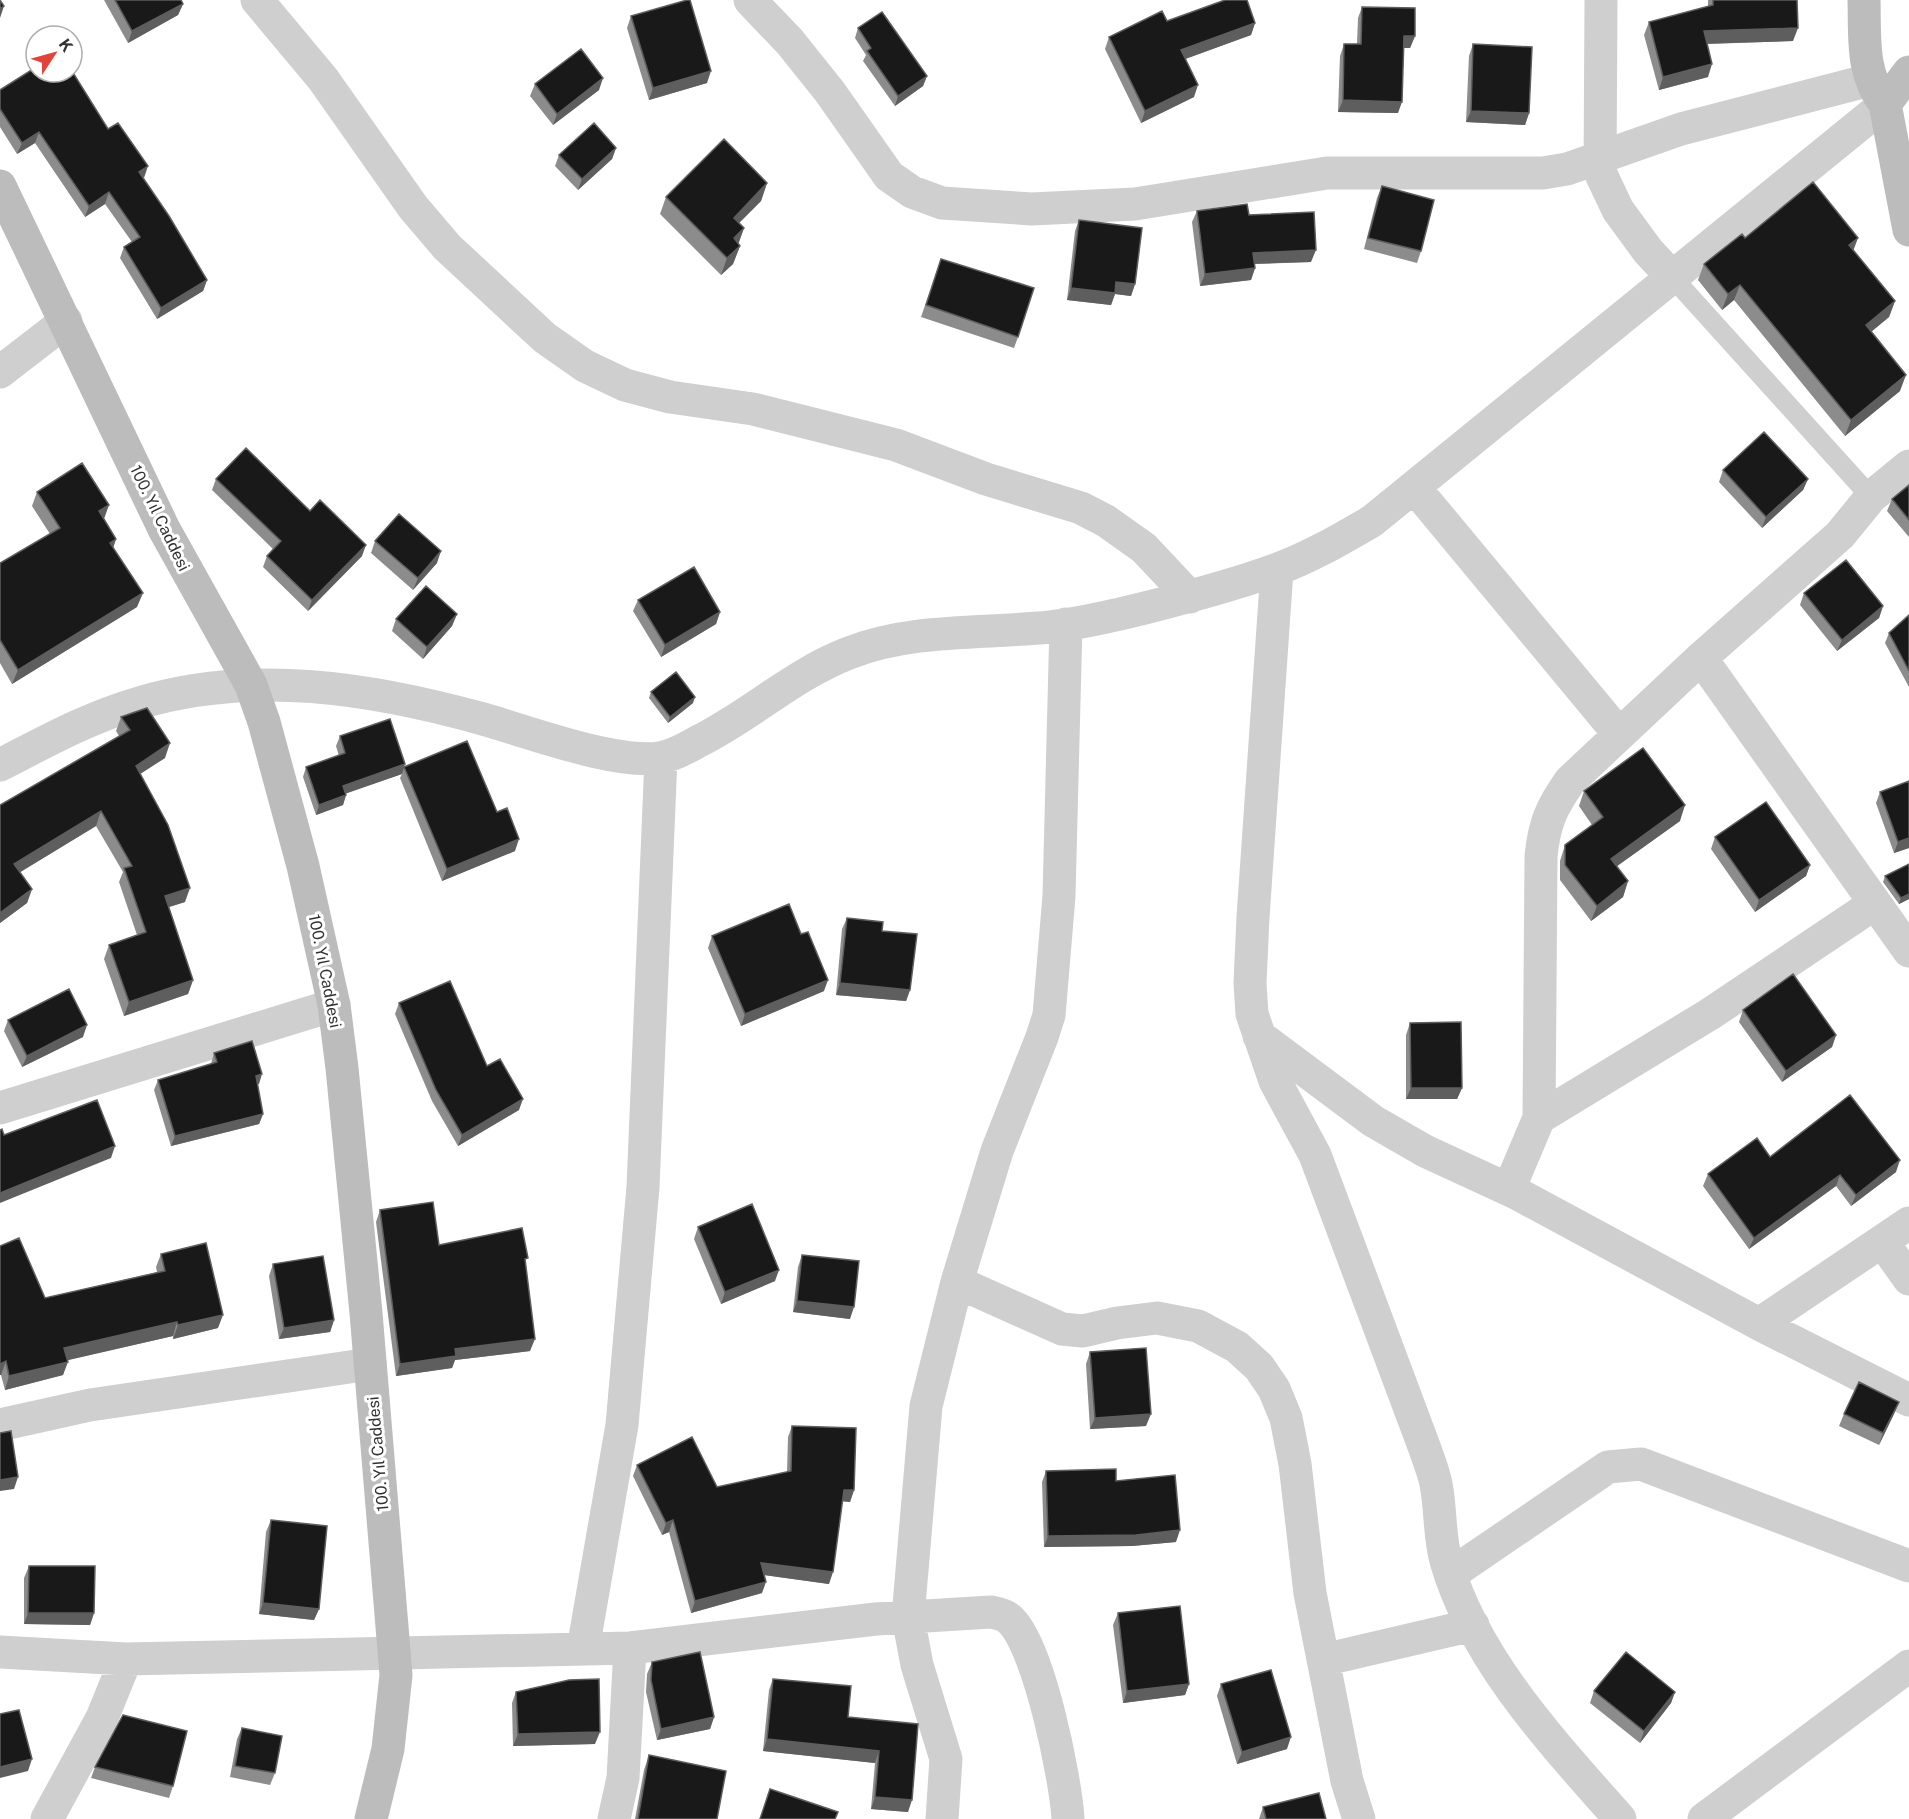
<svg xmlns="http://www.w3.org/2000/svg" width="1909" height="1819" font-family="'Public Sans',sans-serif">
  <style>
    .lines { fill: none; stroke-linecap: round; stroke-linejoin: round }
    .lane { stroke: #cfcfcf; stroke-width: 20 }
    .street { stroke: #cfcfcf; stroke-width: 33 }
    .secondary { stroke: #bcbcbc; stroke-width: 33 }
    .wall { fill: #8c8c8c }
    .shaded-wall { fill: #5e5e5e }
    .building { fill: #191919; stroke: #5e5e5e; stroke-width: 1.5 }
    .labels { text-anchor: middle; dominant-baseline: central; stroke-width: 6; stroke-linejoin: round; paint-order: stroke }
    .street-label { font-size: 16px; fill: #323232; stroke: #fff }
  </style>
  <rect width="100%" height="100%" fill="#fff"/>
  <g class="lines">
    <path class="lane" d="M1673,278l198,219"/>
    <path class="street" d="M257,0l66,79 90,128 34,40 98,91 40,28 40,19 45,12 83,12 143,36 90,34 95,29 25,13 38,27 46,49
      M750,0l40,42 40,50 59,84 23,16 30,11 90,6 103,-5 192,-31h216l24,-4 114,-40 189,-49
      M1601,0l-1,172 18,38 30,41 25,27
      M0,372l66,-51
      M1414,487l205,247
      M1277,570l-24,347 -3,66 2,31 23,67 40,74 110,294c4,12 9,24 11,35 5,25 3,52 10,77 29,100 107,182 174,258
      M1701,658l208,293
      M0,765c45,-23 90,-48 139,-62 114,-34 232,-15 344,16 46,13 131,45 176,39 13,-2 28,-10 40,-17 52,-26 95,-67 150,-88 64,-25 134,-19 201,-26 33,-4 67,-12 99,-20 43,-11 85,-22 126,-37 34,-12 66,-31 97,-49l513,-417
      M1259,1036l114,85 52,30 91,42 243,131 150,76
      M0,1108l334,-103
      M1539,1118l2,-261c3,-33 10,-49 29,-76l131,-123 139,-123 31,-38 38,-31
      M1509,1189l30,-71 171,-104 164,-110
      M1882,1241l27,38
      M957,1282l105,47 21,2 34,-8 40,-5 41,8 39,21 22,20 15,22 12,29 9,46 15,129 37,188 12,38
      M1759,1324l150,-101
      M0,1425l90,-20 280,-41
      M1451,1574l157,-107 33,-3 268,102
      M583,1649l39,-224 21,-238 18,-429
      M0,1652l126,7 504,-11 246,-29 115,-7c5,1 13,3 17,6 30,22 58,162 60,201
      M1323,1660l150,-35
      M47,1819l55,-101 24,-59
      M614,1819l9,-41 7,-130
      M942,1819l4,-60 -29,-94 -9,-48 18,-211 31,-124 40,-131 45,-114 7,-22 10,-119 7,-272
      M1704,1819l205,-153"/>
    <path class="secondary" d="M1864,0c1,37 -3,74 21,104l24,126
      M1885,104l24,-32
      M0,186l164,343 87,156 13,37 39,144 31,139 8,63 24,245 30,362 -8,74 -17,70"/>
  </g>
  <path class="wall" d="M104,0h77l2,4 -5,11 -50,28z
    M1708,0h89l-4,41 -86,3 1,33 -49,13 -15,-55 5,-13 59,-15z
    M1362,7l53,29 -5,12h-6l-6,65 -60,-1 2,-56 4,-12h13l1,-26z
    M631,16l76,67 -58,17 -22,-72z
    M1167,21l88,2 -4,12 -66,24 9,38 -53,26 -36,-74 4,-12z
    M858,28l69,48 -4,10 -28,20 -32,-45 3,-6 -11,-17z
    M1473,44l56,69 -4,12 -59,-3 3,-66z
    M535,84l64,6 -46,35 -23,-29z
    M0,90l108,39 35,49 64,102 -4,11 -46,28 -37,-61 4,-11 8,-5 -27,-38 -20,13 -50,-74 -18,11 -17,-27z
    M616,148l-4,11 -34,31 -23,-24 4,-11z
    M767,183l-6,18 -22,22 5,5 -6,16 2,2 -7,18 -12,11 -61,-61 6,-17z
    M1382,186l39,65 -4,12 -53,-14 13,-51z
    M1197,211l52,4 62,47 -56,2v4l-4,12 -51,6 -8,-64z
    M1079,220l56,64 -4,12 -16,-2 -4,11 -44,-5 8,-69z
    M1745,238l109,13 41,50 -6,16 -18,15 29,59 -55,45 -111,-136 -12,10 -24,-30 6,-16z
    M941,259l77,78 -4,11 -93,-31z
    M1723,470l85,9 -5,11 -41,38 -43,-46z
    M216,479l94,32 52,45 -54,55 -45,-44 4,-11 6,-7 -61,-59z
    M1909,485v52l-22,-26 5,-12z
    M37,492l67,27 12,20 -3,9 24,59 -125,77 -12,-21v-100l50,-29 -18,-28z
    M375,541l62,22 -24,27 -42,-37z
    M1804,593l79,13 -4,12 -42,33 -37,-46z
    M638,600l82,12 -4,12 -55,33 -28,-46z
    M457,614l-5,12 -29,33 -31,-28 4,-12z
    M1909,615v72l-24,-44 4,-10z
    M651,692l42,11 -25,20 -19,-25z
    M121,717l44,41 -25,15 45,129 -17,5 25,73 -5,14 -64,22 -20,-57 5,-14 28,-10 -18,-53 4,-10 -27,-46 -76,46 12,17 -5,14 -27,20v-118l119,-69 -3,-5z
    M340,736l157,76 18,39 -73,30 -42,-103 2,-4 -56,19v2l-3,10 -27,10 -13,-38 3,-10 33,-11 -3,-10z
    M1584,791l96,30 -63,45 11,15 -5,16 -32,24 -31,-41v-19l5,-16 27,-20 -13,-19z
    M1880,792l29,56 -15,5 -18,-50z
    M1715,837l95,28 -4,11 -51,36 -44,-63z
    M1909,864v35l-10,5 -16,-22 2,-6z
    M847,918l63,72 -4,11 -70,-6 6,-66z
    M712,936l112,55 -83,35 -33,-78z
    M399,1003l88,63 32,44 -61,36 -26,-45 -37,-87z
    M1743,1010l93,25 -4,12 -50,35 -43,-60z
    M8,1020l75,17 -61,30 -18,-36z
    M1410,1023l52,65 -5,11h-51v-64z
    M214,1053l45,31h-2l6,30 -4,10 -88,22 -17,-56 4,-10 53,-16z
    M1770,1157l126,15 -45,34 -15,-20 -87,63 -46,-63 5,-12z
    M380,1210l59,35 87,20 4,86 -75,9 -3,8 -56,8 -20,-154z
    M698,1227l77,54 -54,23 -27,-65z
    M0,1246l45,52 112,-26 -1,-5 5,-13 57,74 -45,11v-3l-106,24 -4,15 -58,15 -4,-15h-1z
    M802,1255l48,64 -57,-7 5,-45z
    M273,1264l61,56 -4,12 -51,7 -10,-63z
    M1090,1352l56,74 -56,3 -4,-65z
    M1899,1402l-5,12 -15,31 -40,-19 5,-12z
    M792,1426l62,64 -4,12 -8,-1 -13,83 -65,-9 -2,18 -71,20 -22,-81 -7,3 -29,-59 4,-11 80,22 70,-15 1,-35z
    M1046,1471l70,10 60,61 -44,4 -88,1 -2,-65z
    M271,1520l48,89 -5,11 -55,-6 7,-82z
    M29,1566l65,47 -4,12 -66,-1v-46z
    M1118,1613l71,71 -4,11 -62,8 -10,-78z
    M652,1662l62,55 -4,12 -53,11 -11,-48 1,-18z
    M773,1679l75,38 70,7 -10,88 -37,-3 4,-46 -112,-12 6,-61z
    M1221,1684l66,65 -50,15 -20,-68z
    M1594,1691l81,1 -4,11 -31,40 -50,-40z
    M516,1692l79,52 -82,2 -1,-43z
    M242,1728l33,45 -5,12 -40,-8 7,-38z
    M649,1755l68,64h-82l9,-49z
    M95,1767l78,19 -4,12 -78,-20z
    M1263,1807l63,12h-67z"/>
  <path class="shaded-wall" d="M183,4l-5,11 -50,28 4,-12z
    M4,6l-4,12v-9z
    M1255,23l-4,12 -74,27 4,-12z
    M1798,28l-5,13 -94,3 5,-13z
    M1404,36h11l-5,12h-10z
    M1712,64l-4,13 -49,13 4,-13z
    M711,71l-4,12 -58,17 4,-12z
    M927,76l-4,10 -28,20 3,-10z
    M603,78l-4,12 -46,35 4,-11z
    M1198,85l-4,12 -53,26 4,-12z
    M1343,100l59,2 -4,11 -60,-1z
    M1471,111l58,2 -4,12 -59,-3z
    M39,132l-4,11 -18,11 5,-11z
    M616,148l-4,11 -34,31 4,-11z
    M148,166l-4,12 -5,-6z
    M767,183l-6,18 -34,34 7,-17z
    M109,192l-4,12 -20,13 4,-11z
    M744,228l-6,17 -4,-7z
    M1858,238l-6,16 -3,-9z
    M740,246l-7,18 -12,11 6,-17z
    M1316,250l-5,12 -62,2 4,-11z
    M1255,268l-4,12 -51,6 5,-12z
    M207,280l-4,11 -46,28 4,-11z
    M1116,282l19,2 -4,12 -16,-2 -4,11 -44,-5 4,-12z
    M1740,285l-6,15 -12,10 6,-16z
    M1895,301l-6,16 -29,24 6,-16z
    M1906,375l-6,16 -55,45 6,-16z
    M1808,479l-5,11 -41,38 4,-11z
    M109,505l-5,14 -5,-8z
    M116,539l-5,15 -1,-11z
    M366,545l-4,11 -54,55 4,-11z
    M441,551l-4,12 -24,27 5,-12z
    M143,593l-6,14 -125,77 6,-14z
    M1883,606l-4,12 -42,33 5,-11z
    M720,612l-4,12 -55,33 4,-12z
    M457,614l-5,12 -29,33 4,-12z
    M695,697l-2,6 -25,20 2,-6z
    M170,743l-5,15 -34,22 5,-14z
    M405,764l-3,10 -63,22 4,-10z
    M346,795l-3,10 -27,10 3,-10z
    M1685,805l-5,16 -74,53 5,-15z
    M101,811l-5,15 -87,53 5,-15z
    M1909,838v10l-15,5 4,-11z
    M519,839l-4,12 -73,30 5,-12z
    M1810,865l-4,11 -51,36 4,-12z
    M1628,881l-5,16 -32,24 6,-15z
    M190,888l-5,14 -25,8 5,-14z
    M32,889l-5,14 -27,20v-10z
    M1909,894v5l-10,5 2,-6z
    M193,980l-5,14 -64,22 5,-14z
    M828,980l-4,11 -83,35 4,-12z
    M840,983l70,7 -4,11 -70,-6z
    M87,1025l-4,12 -61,30 5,-11z
    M1836,1035l-4,12 -50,35 4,-11z
    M262,1074l-3,10 -7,2 4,-10z
    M1411,1088h51l-5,11h-51z
    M523,1099l-4,11 -61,36 4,-11z
    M263,1114l-4,10 -88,22 4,-10z
    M115,1146l-4,12 -111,45v-10z
    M1900,1160l-4,12 -45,34 5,-11z
    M1840,1175l-4,11 -87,63 5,-11z
    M779,1270l-4,11 -54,23 4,-12z
    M797,1301l57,6 -4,12 -57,-7z
    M223,1315l-5,13 -45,11 5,-14z
    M334,1320l-4,12 -51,7 5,-11z
    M177,1322l-4,14 -113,26 4,-14z
    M535,1339l-5,12 -75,9 -3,8 -56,8 4,-12 55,-15z
    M6,1361l-5,14h-1v-11z
    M68,1362l-5,13 -58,15 4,-14z
    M1899,1402l-5,12 -15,31 4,-12z
    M1151,1414l-5,12 -56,3 5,-11z
    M18,1477l-4,12 -14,2v-11z
    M844,1490h10l-4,12 -10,-1z
    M673,1520l-4,12 -7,3 4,-12z
    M1180,1530l-4,12 -44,4 -88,1 4,-11z
    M761,1563l72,9 -4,12 -72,-10z
    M766,1582l-4,11 -71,20 4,-12z
    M263,1603l56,6 -5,11 -55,-6z
    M28,1613h66l-4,12 -66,-1z
    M1189,1684l-4,11 -62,8 4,-12z
    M1675,1692l-4,11 -31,40 4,-12z
    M714,1717l-4,12 -53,11 4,-11z
    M600,1732l-5,12 -82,2 5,-12z
    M1291,1737l-4,12 -50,15 5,-12z
    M767,1739l112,12 -4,12 -112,-12z
    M32,1759l-4,12 -28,7v-11z
    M875,1797l37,3 -4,12 -37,-3z"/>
  <path class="building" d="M0,0l4,6 -4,3z
    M115,0h66l2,4 -51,27z
    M687,0h3l21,71 -58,17 -22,-72z
    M1225,0h22l8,23 -74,27 17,35 -53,26 -36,-74 53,-26 5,10z
    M1713,0h84l1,28 -94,3 8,33 -49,13 -14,-55 64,-17z
    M1362,7l53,1v28h-11l-2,66 -59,-2 1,-56h17z
    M882,12l45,64 -29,20 -31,-45 4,-3 -13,-20z
    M1473,44l59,3 -3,66 -58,-2z
    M581,49l22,29 -46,36 -22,-30z
    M36,67v5l36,-1 36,58 10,-6 30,43 -9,6 30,44 38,64 -46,28 -37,-61 16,-10 -31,-45 -20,14 -50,-74 -17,11 -22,-34v-19z
    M594,123l22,25 -34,31 -23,-24z
    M724,139l43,44 -33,35 10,10 -10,10 6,8 -13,12 -61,-61z
    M1813,182l45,56 -9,7 46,56 -29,24 40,50 -55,45 -111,-135 -12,9 -24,-30 38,-30 3,4z
    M1382,186l52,14 -13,51 -53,-13z
    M1247,204l2,11 65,-3 2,38 -63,3 2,15 -50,6 -8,-63z
    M1079,220l63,8 -7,56 -19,-2 -1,11 -44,-5z
    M941,259l93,29 -16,49 -92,-32z
    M1764,432l44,47 -42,38 -43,-47z
    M246,448l64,63 10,-11 46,45 -54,55 -45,-44 14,-15 -65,-62z
    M82,463l27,42 -10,6 17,28 -6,4 33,50 -125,77 -18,-30v-77l60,-35 -23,-36z
    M1909,485v35l-17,-21z
    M399,514l42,37 -23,27 -43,-37z
    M1846,560l37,46 -41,34 -38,-47z
    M694,567l26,45 -55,33 -27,-45z
    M426,586l31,28 -30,33 -31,-28z
    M1909,615v56l-20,-38z
    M676,672l19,25 -25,20 -19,-25z
    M147,708l23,35 -34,23 32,59 22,63 -25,8 28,84 -64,22 -20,-57 37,-13 -22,-64 8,-2 -31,-55 -87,53 18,25 -32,24v-108l130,-75 -9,-13z
    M390,719l15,45 -62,22 3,9 -27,10 -13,-38 39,-14 -5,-17z
    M467,741l30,71 10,-4 12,31 -72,30 -43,-102z
    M1643,748l42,57 -74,54 17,22 -31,25 -32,-41v-20l38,-28 -19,-26z
    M1909,781v57l-11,4 -18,-50z
    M1766,802l44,63 -51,35 -44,-63z
    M1909,864v30l-8,4 -16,-22z
    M789,904l12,30 7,-2 20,48 -83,34 -33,-78z
    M847,918l36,4 -1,9 35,3 -7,56 -70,-7z
    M1793,974l43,61 -50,36 -43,-61z
    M450,981l37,85 13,-7 23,40 -61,36 -26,-45 -37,-87z
    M69,989l18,36 -60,31 -19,-36z
    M1461,1022l1,66h-51l-1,-65z
    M252,1041l10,33 -6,2 7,38 -88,22 -17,-56 59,-18 -3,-9z
    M1850,1095l50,65 -44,35 -16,-20 -86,63 -46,-64 49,-36 13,19z
    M97,1100l18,46 -115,47v-63l2,-1 2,6z
    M433,1202l6,43 83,-17 6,30 -3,1 10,80 -80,10 1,7 -56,8 -20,-154z
    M752,1204l27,66 -54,22 -27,-65z
    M19,1238l26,60 120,-27 -4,-17 45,-11 17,72 -45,10 -1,-3 -113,26 4,14 -59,14 -3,-15 -6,3v-118z
    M802,1255l57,6 -5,46 -57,-6z
    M323,1256l11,64 -50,8 -11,-64z
    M1146,1348l5,66 -56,4 -5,-66z
    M1859,1382l40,20 -16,31 -39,-19z
    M792,1426l64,2 -2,62h-10l-11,82 -72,-9 5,19 -71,19 -22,-81 -7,3 -29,-58 55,-28 25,50 74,-16z
    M11,1431l7,46 -18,3v-47z
    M1116,1469v12l59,-6 5,55 -44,5 -88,1 -2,-65z
    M271,1520l56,6 -8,83 -56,-6z
    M29,1566h66l-1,47h-66z
    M1180,1606l9,78 -62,7 -9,-78z
    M700,1652l14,65 -53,12 -10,-49 1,-18z
    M1626,1652l49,40 -31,39 -50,-40z
    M1271,1670l20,67 -49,15 -21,-68z
    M599,1679l1,53 -82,2 -2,-42 53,-12z
    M773,1679l78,7 -3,31 70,7 -6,76 -37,-3 4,-46 -112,-12z
    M19,1710l13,49 -32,8v-53z
    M123,1715l64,16 -14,55 -78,-19z
    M242,1728l40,8 -7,37 -40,-7z
    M649,1755l77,16 -9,48h-79z
    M770,1789l68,23 -3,7h-75z
    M1319,1793l7,26h-60l-3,-12z"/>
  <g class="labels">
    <g class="street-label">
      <text transform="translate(160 518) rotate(64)">100. Yıl Caddesi</text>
      <text transform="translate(325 971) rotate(79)">100. Yıl Caddesi</text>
      <text transform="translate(378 1454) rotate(-95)">100. Yıl Caddesi</text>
    </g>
  </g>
  <g transform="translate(54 54) rotate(54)"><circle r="28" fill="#ffffff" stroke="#adadad" stroke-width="1.5"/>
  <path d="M0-4.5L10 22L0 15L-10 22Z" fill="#e2443a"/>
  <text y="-9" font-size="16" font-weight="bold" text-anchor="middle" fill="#323232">K</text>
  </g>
</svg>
